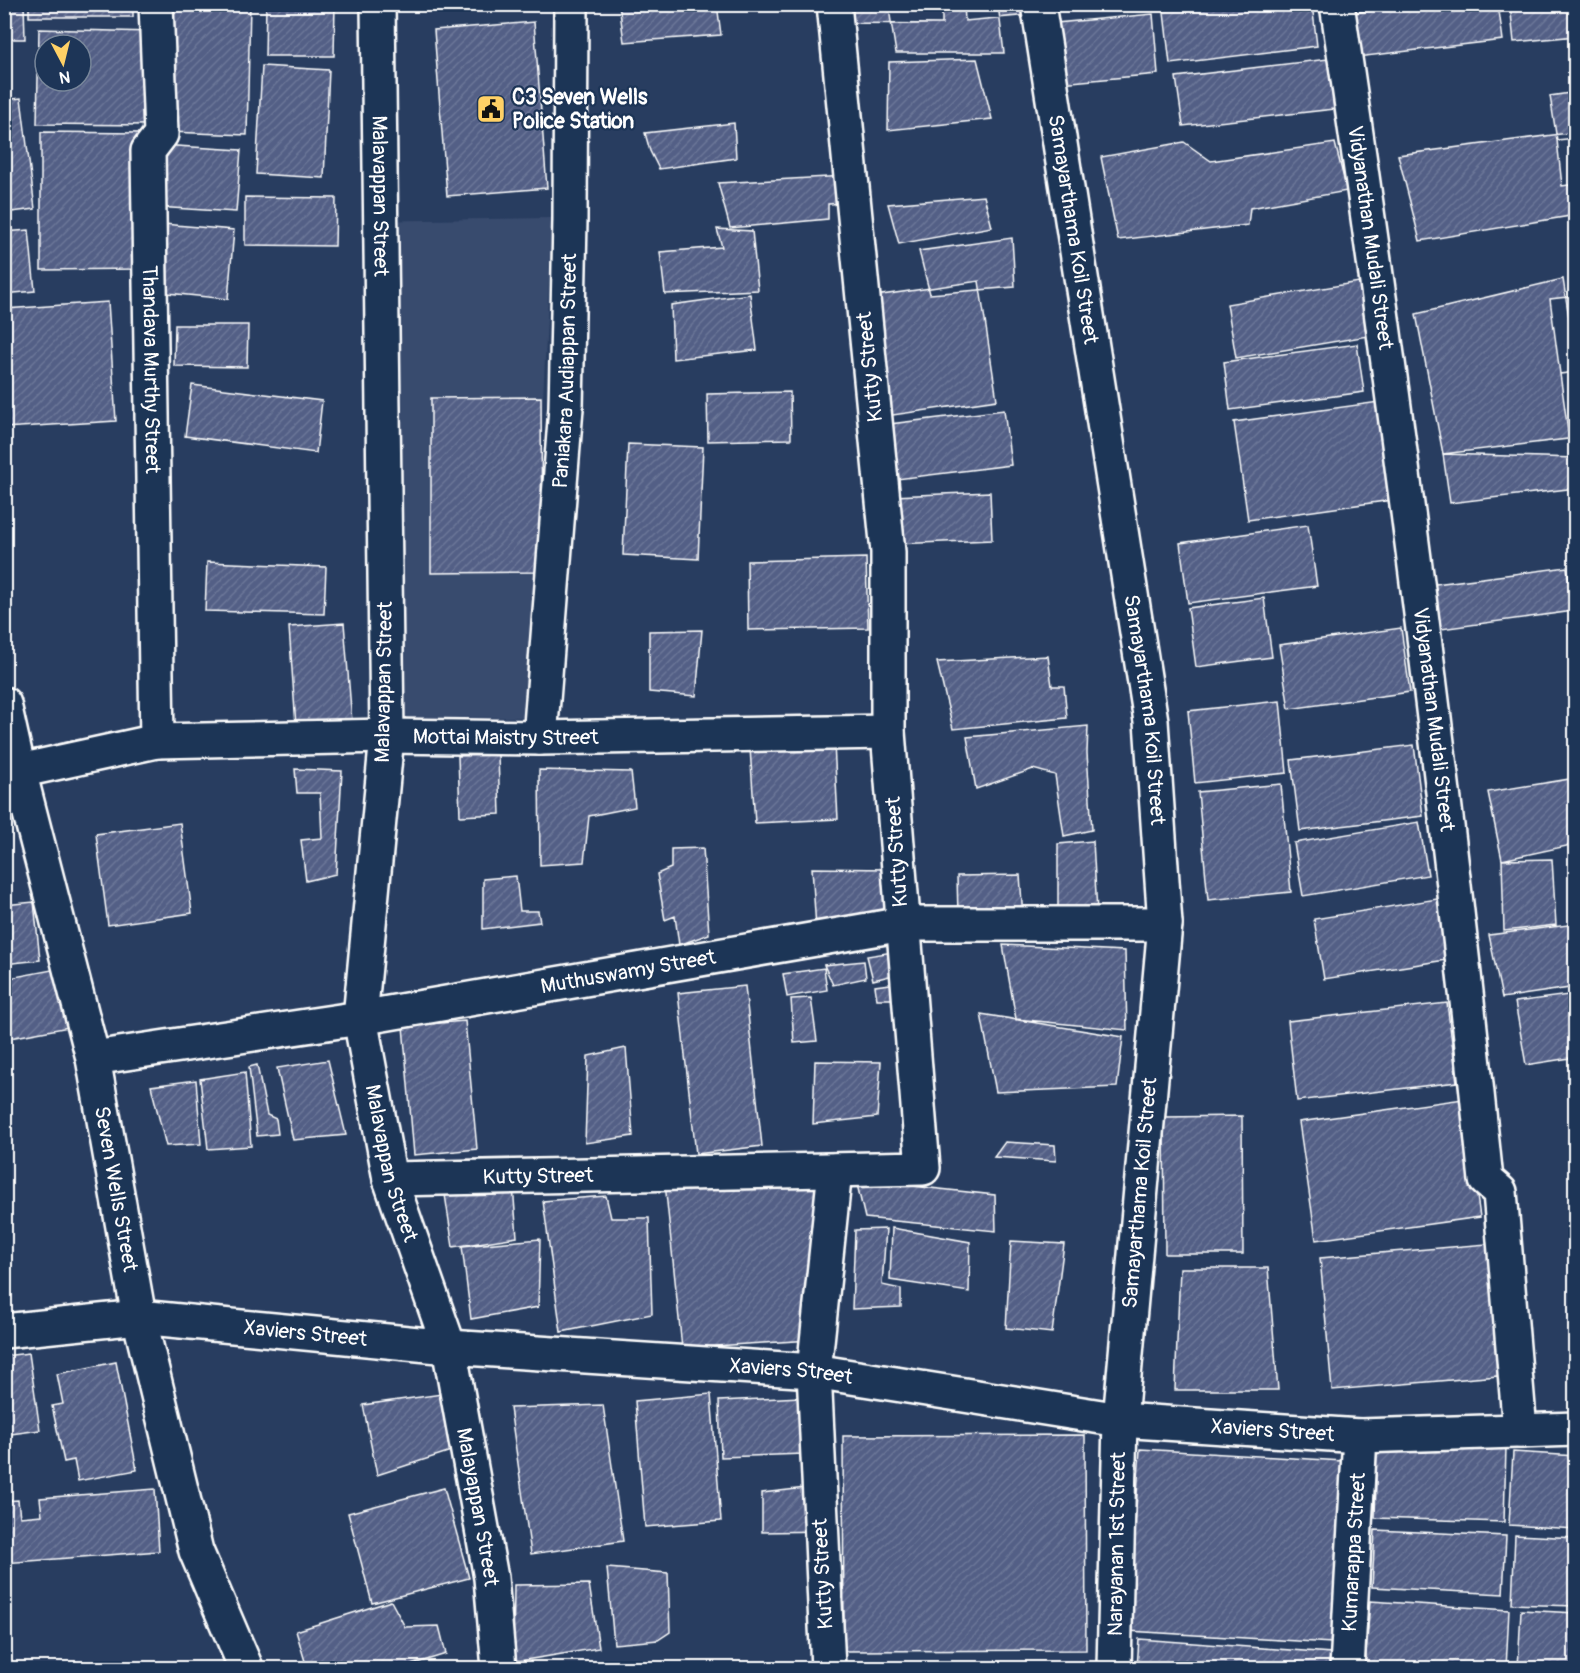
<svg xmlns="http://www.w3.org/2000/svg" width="1580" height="1673" font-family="Pangolin,sans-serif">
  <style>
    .built { fill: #394b6e }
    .building { fill: url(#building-hatch); stroke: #fff; stroke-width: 1.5; fill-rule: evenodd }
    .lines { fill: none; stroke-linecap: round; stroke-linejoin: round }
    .minor-casing { stroke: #fff; stroke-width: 38 }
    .minor { stroke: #1d3557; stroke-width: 33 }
    .labels { text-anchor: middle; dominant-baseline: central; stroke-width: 4.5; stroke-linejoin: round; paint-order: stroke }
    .poi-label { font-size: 21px; font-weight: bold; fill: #fff; stroke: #1d3557; text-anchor: start }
    .street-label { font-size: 21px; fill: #fff; stroke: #1d3557 }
  </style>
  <defs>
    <pattern id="building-hatch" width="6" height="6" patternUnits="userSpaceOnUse" patternTransform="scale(1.5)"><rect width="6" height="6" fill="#525f86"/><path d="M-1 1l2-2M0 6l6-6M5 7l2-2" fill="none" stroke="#6c7798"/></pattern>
  </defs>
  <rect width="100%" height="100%" fill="#283d60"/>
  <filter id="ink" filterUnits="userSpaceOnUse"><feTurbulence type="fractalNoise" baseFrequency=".0167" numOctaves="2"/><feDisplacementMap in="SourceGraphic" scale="12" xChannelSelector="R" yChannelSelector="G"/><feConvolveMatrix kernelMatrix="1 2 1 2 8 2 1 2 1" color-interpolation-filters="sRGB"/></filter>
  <g filter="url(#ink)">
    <path class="built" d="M552,218l-25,499 -159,2 -1,-498z"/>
    <path class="building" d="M4,4h20l1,35h-21z
      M29,4h104v13h-104z
      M173,4h77l-3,131 -78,-3z
      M266,4h69l-1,52h-69z
      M619,4h98l4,31 -97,7z
      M842,4h100v20l-100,-1z
      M964,4h64l1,11 -64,6z
      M965,4h33l6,49h-108l-7,-44z
      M1163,4h149l5,42 -147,18z
      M1425,4h73l5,36 -146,17 -5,-44z
      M1510,4h66v32l-62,6z
      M1153,14l5,60 -97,9 -5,-60z
      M534,22l13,166 -100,8 -13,-166z
      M39,29l112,3 -2,93 -112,-1zM45,45h36v36h-36z
      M977,59l15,60 -104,11 1,-68z
      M1328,59l6,50 -151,17 -7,-49z
      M262,66l67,4 -5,108 -68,-4z
      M1576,92v46l-19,2 -7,-44z
      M21,98l14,111 -31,4v-113z
      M734,123l2,35 -77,11 -9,-18 -5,-18z
      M41,132l99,1 -1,136 -98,1z
      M1576,132v83l-156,26 -22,-86z
      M1576,138v46l-14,2 -5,-46z
      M1184,142l27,19 124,-18 12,48 -97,17 -2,17 -130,15 -17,-83z
      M160,145l81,5 -5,62 -80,-5z
      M846,176l4,27 -22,1v15l-98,9 -12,-45z
      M984,196l8,31 -93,17 -11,-40z
      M245,197l91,1 -1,48 -90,-1z
      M163,224l71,6 -6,69 -71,-7z
      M717,229l35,2 6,59 -93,4 -5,-42 62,-5z
      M29,230l6,61 -31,3v-62z
      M1012,238l3,49 -85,7 -11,-43z
      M1563,279l13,84v75l-133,16 -27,-140z
      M979,281l18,119 -111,16 -18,-119z
      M1365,281l9,54 -138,23 -9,-54z
      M750,294l7,56 -84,9 -2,-54z
      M1576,296v76l-16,2 -10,-75z
      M108,302l8,119 -112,7v-119z
      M175,325h73l-1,42 -73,-1z
      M1357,344l7,48 -134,18 -6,-48z
      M1576,372v58l-8,1 -8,-57z
      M192,385l130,16 -6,52 -131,-17z
      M790,392l1,47 -83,2 -1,-47z
      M541,397l1,175 -111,1v-175z
      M1379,402l13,98 -144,20 -14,-98z
      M1004,410l7,55 -114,14 -7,-55z
      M628,444l75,3 -5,112 -75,-4z
      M1443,454l133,4v30l-126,15z
      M990,492l2,48 -97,4 -2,-48z
      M1308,525l9,61 -129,17 -8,-60z
      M866,558l2,70 -120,2 -1,-69z
      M207,562l119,5 -2,47 -119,-3z
      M1567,567l6,44 -139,19 -6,-45z
      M1264,598l8,59 -76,10 -8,-59z
      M344,623l8,99 -56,4 -7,-99z
      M1401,628l9,64 -121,17 -10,-64z
      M702,630l-6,66 -47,-4v-61z
      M1048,656l4,30h12l3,32 -114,11 -16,-67z
      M1280,701l7,72 -92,10 -7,-72z
      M1088,726l-1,27 5,77 -28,6 -9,-61 -22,-6 -57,20 -9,-52z
      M834,744l4,75 -83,4 -5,-75z
      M1414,745l9,71 -123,15 -9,-71z
      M498,755l2,59 -40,2 -2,-60z
      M295,769l47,2 -6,103 -30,7 -5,-41 21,-2 -2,-45h-23z
      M539,770l92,2 4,35 -46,9 -5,46 -44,3z
      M1576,778v66l-74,16 -14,-68z
      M1281,784l10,108 -83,8 -10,-108z
      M1419,822l9,53 -125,21 -9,-53z
      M180,823l12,90 -84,12 -12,-91z
      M1093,841l4,71h-39v-68z
      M703,848l6,86 -30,11 -4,-29 -10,4 -8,-46 14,-6v-19z
      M1552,859l4,66 -52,6 -2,-71z
      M812,868l75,1 2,47 -73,12z
      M1020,875l3,42 -65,-2 -1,-39z
      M516,876l4,35h18l2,11 -57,7v-50z
      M1449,897l9,61 -134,21 -10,-60z
      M34,902l6,58 -36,4v-59z
      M1576,924v63l-74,11 -13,-63z
      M1003,945l122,6 2,79 -111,-11z
      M899,951l3,22 -29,7 -6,-24z
      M864,961l2,17 -33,7 -9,-20z
      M824,968l3,22 -40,7 -4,-23z
      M57,969l12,58 -65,12v-60z
      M905,982l1,17h-29l-2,-13z
      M745,986l17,160 -66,8 -18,-161z
      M1576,994v63l-50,8 -11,-63z
      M811,998l6,43 -23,2 -3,-44z
      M1447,1003l10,79 -160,19 -9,-80z
      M981,1014l142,23 -6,50 -121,5z
      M465,1021l12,128 -63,6 -11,-129z
      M626,1048l7,88 -48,7 3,-87z
      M328,1060l18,75 -53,5 -16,-72z
      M815,1061l66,1 -4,55 -64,7z
      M257,1065l10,50 9,4 2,15 -21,2 -8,-69z
      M245,1072l6,74 -43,3 -8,-70z
      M196,1080l5,64 -35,2 -15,-60z
      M1463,1099l17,118 -164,23 -17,-118z
      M1242,1116l1,138h-78l-1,-137z
      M1005,1142l50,3 1,16 -62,-4z
      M830,1180l-18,160 -130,8 -17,-165z
      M856,1180l139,15 1,36 -131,-13z
      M513,1186l4,51 -64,10 -9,-59z
      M606,1196l5,22h38l3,96 -91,18 -18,-131z
      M892,1228l78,14 -1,50 -79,-12z
      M886,1229l-4,56 19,4v18l-49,2 3,-79z
      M540,1239l-2,68 -67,12 -9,-73z
      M1011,1241l53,3 -12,89 -46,-5z
      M1499,1243l11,132 -178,15 -12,-132z
      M1180,1268h88l10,122h-103z
      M29,1353l11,77 -36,5v-79z
      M116,1362l21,108 -59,11 -4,-21 -10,2 -12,-56 11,-2 -6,-30z
      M449,1393l2,58 -74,24 -14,-70z
      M711,1394l10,127 -76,6 -10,-126z
      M801,1397l2,57 -82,3 -2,-56z
      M603,1405l20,136 -92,13 -21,-146z
      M1085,1435l1,215 -242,1 -1,-215z
      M1377,1444l129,3 -2,75 -129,-4z
      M1140,1449l203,12 -11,182 -204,-12z
      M1513,1452l63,4v73l-67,-4z
      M832,1485l-3,46 -67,1v-39z
      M444,1488l25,90 -97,25 -24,-90z
      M155,1489l4,62 -155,12v-62l14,-1 2,17 22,-2 -2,-17z
      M1375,1530l131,6 -3,58 -131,-7z
      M1515,1535l61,3v68l-64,-2z
      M607,1568l61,5 2,59 -12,8 -44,4z
      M589,1584l10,64 -86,14 1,-77z
      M391,1601l14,26 34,-1 7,28 -45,14h-94l-11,-37z
      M1370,1601l139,9 -3,58h-141z
      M1521,1610l55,3v55h-58z
      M1139,1639l206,15 -1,14h-207z"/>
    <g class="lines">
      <g class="minor-casing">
        <g id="minor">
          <path id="s1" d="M156,4l5,130 -13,17 9,590"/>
          <path id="s2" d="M378,4l9,732 -27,282 30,161 59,168 42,231 8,90"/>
          <path id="s3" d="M1038,4l113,717 14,203 -45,496 -6,248"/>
          <path id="s4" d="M1337,4c58,391 109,783 149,1176l14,12 20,239"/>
          <path id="s5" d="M4,704l15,67 74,287 46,259 57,234 50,117"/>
          <path id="s6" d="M540,738l26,-330 4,-188 1,-216"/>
          <path id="s7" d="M19,771l138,-30 230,-5 153,2 348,-6"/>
          <path id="s8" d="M93,1058l267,-40 543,-94h262"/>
          <path id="s9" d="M390,1179l533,-11 -35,-436v-180l-54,-548"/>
          <path id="s10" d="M4,1331l135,-14 310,30 365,24 306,49 240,16 216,-7"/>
          <path d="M828,1668l-14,-297 21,-201"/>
          <path id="s11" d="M1347,1668l13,-232"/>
        </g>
      </g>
      <use href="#minor" class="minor"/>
    </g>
  </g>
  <defs>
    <g id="civic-square" transform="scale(1.5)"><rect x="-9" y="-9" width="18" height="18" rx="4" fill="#ffd166" stroke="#1d3557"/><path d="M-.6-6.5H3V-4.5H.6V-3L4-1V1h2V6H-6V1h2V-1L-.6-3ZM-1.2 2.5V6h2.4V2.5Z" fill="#111"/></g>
  </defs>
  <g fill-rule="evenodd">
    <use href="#civic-square" x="491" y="109"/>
  </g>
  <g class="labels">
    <g class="poi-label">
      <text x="512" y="97">C3 Seven Wells<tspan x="512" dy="24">Police Station</tspan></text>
    </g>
    <g class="street-label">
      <text stroke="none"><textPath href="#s2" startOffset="192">Malavappan Street</textPath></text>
      <text stroke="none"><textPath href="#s3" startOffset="228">Samayarthama Koil Street</textPath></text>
      <text stroke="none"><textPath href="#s4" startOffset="236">Vidyanathan Mudali Street</textPath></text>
      <text transform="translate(870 367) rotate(-96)">Kutty Street</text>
      <text stroke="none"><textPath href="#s1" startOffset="370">Thandava Murthy Street</textPath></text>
      <text stroke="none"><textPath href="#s6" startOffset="368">Paniakara Audiappan Street</textPath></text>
      <text transform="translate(384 682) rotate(-89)">Malavappan Street</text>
      <text stroke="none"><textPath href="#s3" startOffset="714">Samayarthama Koil Street</textPath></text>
      <text stroke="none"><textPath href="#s4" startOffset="722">Vidyanathan Mudali Street</textPath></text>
      <text stroke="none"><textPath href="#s7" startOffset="490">Mottai Maistry Street</textPath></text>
      <text transform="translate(897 852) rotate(-94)">Kutty Street</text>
      <text stroke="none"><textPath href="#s8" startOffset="542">Muthuswamy Street</textPath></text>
      <text stroke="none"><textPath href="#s2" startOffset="1164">Malavappan Street</textPath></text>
      <text stroke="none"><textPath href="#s9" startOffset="148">Kutty Street</textPath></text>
      <text stroke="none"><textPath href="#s5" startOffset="498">Seven Wells Street</textPath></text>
      <text transform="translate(1140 1193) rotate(-85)">Samayarthama Koil Street</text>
      <text stroke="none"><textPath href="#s10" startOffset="303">Xaviers Street</textPath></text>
      <text stroke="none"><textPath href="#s10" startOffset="790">Xaviers Street</textPath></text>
      <text stroke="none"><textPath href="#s10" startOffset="1276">Xaviers Street</textPath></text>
      <text stroke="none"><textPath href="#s2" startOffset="1520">Malayappan Street</textPath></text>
      <text transform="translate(1117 1544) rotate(-89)">Narayanan 1st Street</text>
      <text stroke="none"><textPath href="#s11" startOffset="116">Kumarappa Street</textPath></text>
      <text transform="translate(823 1574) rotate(-93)">Kutty Street</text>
    </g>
  </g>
  <rect width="1580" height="1673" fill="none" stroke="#1d3557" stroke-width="24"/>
  <rect x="12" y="12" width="1556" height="1649" fill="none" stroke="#fff" stroke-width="2" filter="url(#ink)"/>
  <g transform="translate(63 63) rotate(173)"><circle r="28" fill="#1d3557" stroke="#77869a" stroke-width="1.5"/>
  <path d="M0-4.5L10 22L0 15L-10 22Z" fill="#ffd166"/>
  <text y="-9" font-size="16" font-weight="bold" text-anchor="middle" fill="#ffffff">N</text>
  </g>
</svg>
